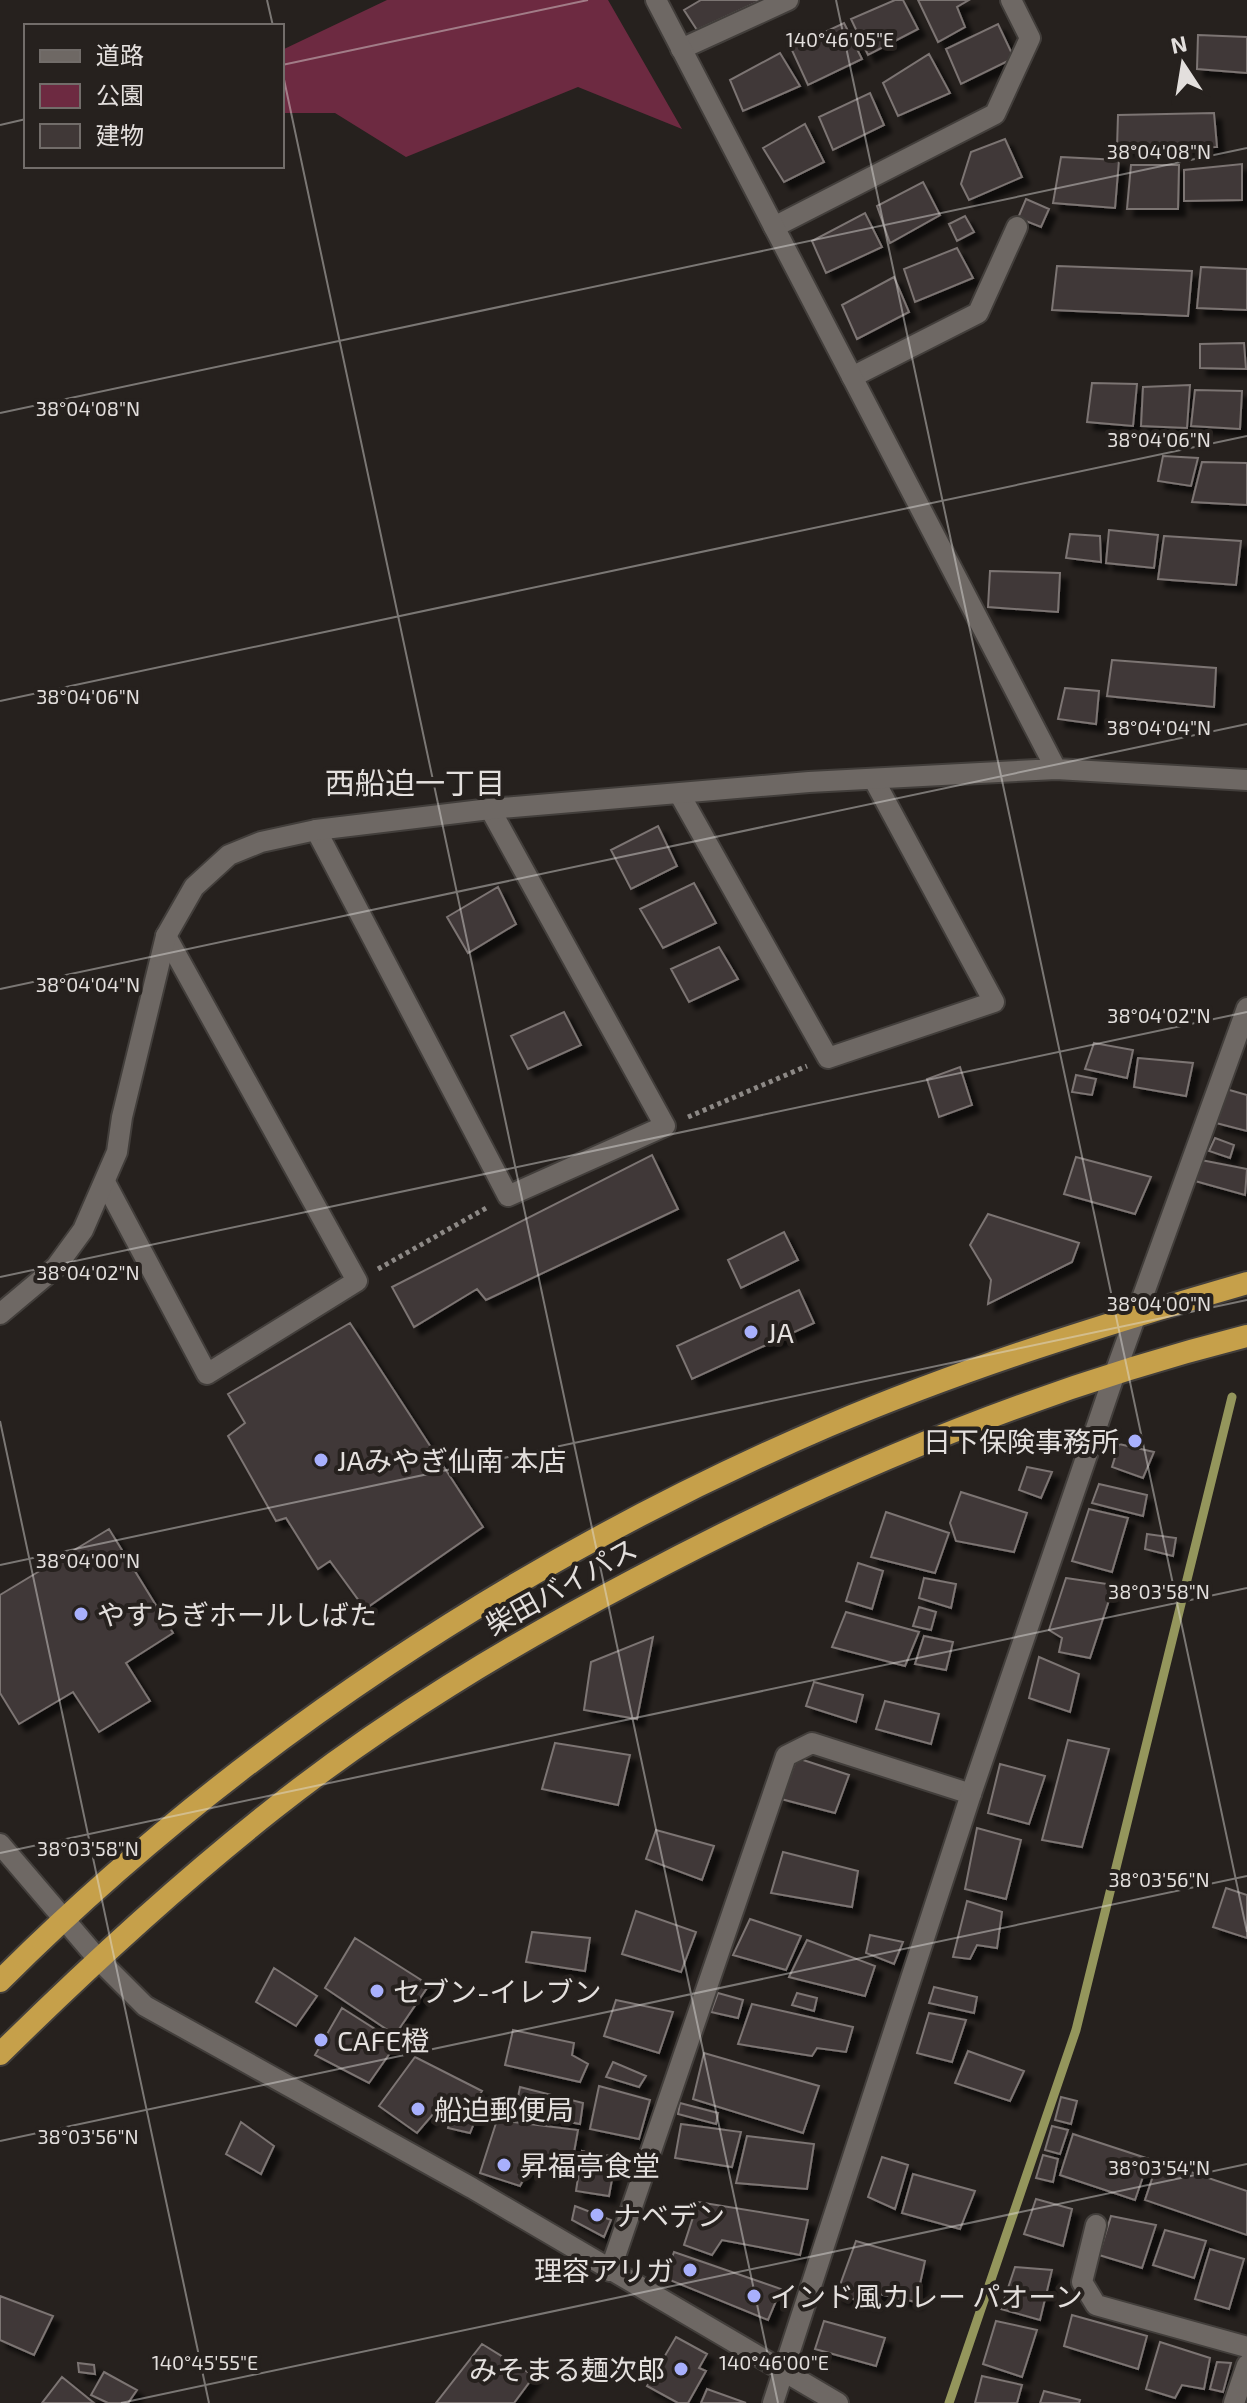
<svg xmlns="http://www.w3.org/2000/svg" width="1247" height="2403" font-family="'Exo 2','Noto Sans JP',sans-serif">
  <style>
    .green { fill: #6d2a41 }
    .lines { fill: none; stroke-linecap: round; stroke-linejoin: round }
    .stream { stroke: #94965c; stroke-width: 9 }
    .building { fill: #403837; stroke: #7c7473; stroke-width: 2; filter: url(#shadow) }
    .minor-casing { stroke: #423e3b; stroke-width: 24 }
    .tertiary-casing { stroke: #423e3b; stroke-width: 24 }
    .trunk-casing { stroke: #423e3b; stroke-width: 26 }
    .path { stroke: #8d8986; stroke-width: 5; stroke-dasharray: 4 4; stroke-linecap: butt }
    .minor { stroke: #6e6864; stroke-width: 20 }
    .tertiary { stroke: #6e6864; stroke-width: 20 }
    .trunk { stroke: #c6a04a; stroke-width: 22 }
    .ticks { fill: none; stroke: #e3dfdd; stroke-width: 2; stroke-opacity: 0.45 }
    .poi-dot { fill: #a8b0fc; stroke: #26211e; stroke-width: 3 }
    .labels { text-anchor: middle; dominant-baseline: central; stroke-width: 8; stroke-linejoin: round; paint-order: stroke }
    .poi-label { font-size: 28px; fill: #e3dfdd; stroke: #26211e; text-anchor: start }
    .street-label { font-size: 28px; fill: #e3dfdd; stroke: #26211e }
    .neighbourhood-label { font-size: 30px; fill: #e3dfdd; stroke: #26211e }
    .ticks-label { font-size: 20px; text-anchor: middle; fill: #e3dfdd; stroke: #26211e; stroke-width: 8; stroke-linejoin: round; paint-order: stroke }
  </style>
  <defs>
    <filter id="shadow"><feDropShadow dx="7" dy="7" stdDeviation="2" flood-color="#0009"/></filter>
  </defs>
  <rect width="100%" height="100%" fill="#26211e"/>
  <path class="green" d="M387,0h221l74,129 -104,-42 -172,70 -71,-44h-53v-63z"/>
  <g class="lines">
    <path class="stream" d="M949,2403l127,-373 156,-633"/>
  </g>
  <path class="building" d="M762,0l-65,30 -13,-20 17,-10z
    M895,0h8l15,29 -50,26 -17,-36z
    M918,0h51l-12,7 8,20 -27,15z
    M844,23l18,36 -54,26 -17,-37z
    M998,24l16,34 -53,26 -15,-35z
    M1198,35l49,2v36l-50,-4z
    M780,53l20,33 -57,25 -13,-31z
    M929,54l21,39 -52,23 -15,-33z
    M870,93l14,32 -51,25 -14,-33z
    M1214,113l3,34 -100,1 1,-33z
    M805,124l19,38 -40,20 -21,-34z
    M1005,139l17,38 -53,23 -8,-16 10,-32z
    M1061,157l58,3 -4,48 -62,-5z
    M1242,164v36l-58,1v-31z
    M1131,165h48l-1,44h-51z
    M923,182l17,33 -50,28 -13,-37z
    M1026,199l23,10 -8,18 -23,-9z
    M865,213l17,34 -56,26 -14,-32z
    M965,216l9,16 -17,9 -8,-17z
    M957,248l16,30 -58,24 -11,-33z
    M1057,266l135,5 -4,45 -136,-6z
    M1201,267l46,2v41l-50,-2z
    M894,277l15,35 -52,27 -15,-34z
    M1244,343l2,26 -46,-1v-24z
    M1092,383l45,1 -4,42 -46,-4z
    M1190,385l-3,43 -46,-2 2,-39z
    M1195,390l47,1 -2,38 -49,-3z
    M1163,456l35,2 -7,28 -33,-5z
    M1202,462l45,1v42l-55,-3z
    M1109,530l49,5 -4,33 -48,-5z
    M1070,534l30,2 1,26 -35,-4z
    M1164,536l77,5 -5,44 -78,-6z
    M990,571l70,2 -2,39 -70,-5z
    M1112,660l104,8 -2,39 -107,-11z
    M1065,688l34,3 -3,33 -38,-5z
    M658,826l19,40 -46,23 -20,-39z
    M694,883l22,40 -53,25 -23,-39z
    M498,887l18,37 -48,29 -21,-36z
    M719,947l19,32 -49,23 -18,-33z
    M564,1012l17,33 -53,24 -17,-33z
    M1094,1043l39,7 -6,28 -42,-9z
    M1138,1058l55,5 -7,33 -52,-9z
    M960,1067l12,38 -33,12 -12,-38z
    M1076,1075l20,4 -4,16 -20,-3z
    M1226,1089l21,6v36l-31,-8z
    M1215,1138l19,7 -4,13 -21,-7z
    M652,1155l26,54 -192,91 -9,-11 -63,38 -22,-40z
    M1076,1157l75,20 -16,37 -71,-20z
    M1201,1160l46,9 -2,26 -50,-14z
    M988,1214l91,29 -7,19 -84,42 3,-24 -21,-35z
    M784,1232l14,28 -57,28 -13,-28z
    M799,1290l15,33 -122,56 -15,-33z
    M350,1323l133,204 -118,82 -35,-48 -12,8 -32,-51 -10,3 -48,-85 17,-13 -17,-29z
    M1119,1444l35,8 -11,26 -31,-11z
    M1027,1467l25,5 -11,26 -22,-8z
    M1099,1484l48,11 -4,21 -51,-13z
    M961,1492l66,21 -13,39 -58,-11 -6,-18z
    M1089,1509l39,9 -16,54 -40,-11z
    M886,1512l63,21 -14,40 -64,-16z
    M109,1529l64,104 -47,30 24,38 -51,31 -26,-40 -54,32 -19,-31v-98z
    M1147,1534l29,4 -3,18 -28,-7z
    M858,1563l25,8 -11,38 -26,-8z
    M924,1578l32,6 -5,24 -32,-10z
    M1066,1578l48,7 -24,73 -31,-6 3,-14 -13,-8z
    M919,1607l17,5 -5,18 -18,-4z
    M846,1612l73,20 -14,34 -73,-19z
    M924,1636l29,6 -7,28 -31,-6z
    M653,1637l-16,82 -53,-9 7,-48z
    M1039,1657l40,17 -9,38 -41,-14z
    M814,1682l49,13 -7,27 -50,-16z
    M885,1701l54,13 -8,30 -55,-15z
    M1068,1740l41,9 -27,98 -40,-7z
    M555,1743l75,12 -12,50 -76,-16z
    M797,1758l52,17 -14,38 -54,-14z
    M1000,1764l45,12 -16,48 -41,-11z
    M977,1828l44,12 -15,59 -41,-10z
    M656,1830l58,16 -12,34 -56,-21z
    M783,1852l75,19 -6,36 -81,-14z
    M1226,1888l21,7v43l-34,-11z
    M967,1901l35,11 -5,36 -20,-3 -7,14 -17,-2z
    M636,1911l60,21 -15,40 -59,-18z
    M750,1919l51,17 -15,34 -53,-15z
    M532,1932l58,6 -5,33 -59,-9z
    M870,1935l33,7 -9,22 -28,-11z
    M355,1938l74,47 -34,50 -70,-47z
    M807,1940l68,26 -10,30 -76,-19z
    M274,1968l43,28 -21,30 -40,-24z
    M934,1987l43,10 -3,16 -45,-10z
    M718,1993l25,7 -5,18 -27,-6z
    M797,1993l20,5 -3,13 -22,-6z
    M616,2000l57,12 -14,41 -55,-17z
    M752,2004l101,23 -7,25 -29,-4 -5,8 -74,-12z
    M342,2008l55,35 -28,40 -54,-28z
    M929,2013l37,7 -14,42 -35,-9z
    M513,2030l61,13 -2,12 16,9 -8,18 -75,-17z
    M968,2051l56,20 -14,30 -55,-18z
    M704,2053l115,33 -16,47 -110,-34z
    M415,2057l67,34 -10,15 -26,-7 -29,34 -38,-27z
    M613,2062l33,14 -7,11 -33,-10z
    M599,2086l51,14 -11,39 -49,-10z
    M520,2087l63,16 -3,21 -65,-12z
    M1061,2097l16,4 -6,23 -16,-4z
    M680,2103l38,10 -2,11 -38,-10z
    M453,2109l25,4 -8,20 -22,-5z
    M497,2120l81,10 -5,28 -36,-4 -17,32 -40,-13z
    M241,2122l33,24 -13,28 -35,-20z
    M681,2124l60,8 -9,35 -57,-9z
    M1052,2126l16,4 -8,24 -15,-4z
    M1073,2134l76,25 -14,41 -75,-25z
    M747,2136l67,8 -7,45 -71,-6z
    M582,2151l34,6 -7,39 -33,-5z
    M1043,2155l15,4 -5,23 -17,-4z
    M882,2157l26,8 -13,44 -27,-12z
    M1158,2161l89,30v44l-102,-35z
    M913,2174l62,17 -15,38 -58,-16z
    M1036,2199l36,10 -9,37 -39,-12z
    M698,2202l110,18 -8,35 -78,-15 -10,15 -28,-10z
    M575,2206l36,14 -7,17 -32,-17z
    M1111,2216l45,9 -14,43 -43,-13z
    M1165,2230l41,11 -12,37 -41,-13z
    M856,2241l69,20 -9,41 -37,-8 -5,9 -38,-7z
    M1210,2249l34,10 -15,50 -34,-10z
    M674,2252l107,37 -13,31 -103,-42z
    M1015,2267l37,3 -12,50 -39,-11z
    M0,2296l53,20 -19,39 -34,-15z
    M1072,2315l75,21 -9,33 -74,-23z
    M824,2321l61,17 -9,28 -61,-17z
    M996,2321l41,9 -15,47 -39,-13z
    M676,2337l31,17 -8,14 7,3 -18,32h-10l-31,-17z
    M1160,2342l50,16 -6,31 -22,-4 -7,13 -29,-9z
    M482,2344l52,32 -20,27h-78z
    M1217,2362l14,1 -8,29 -13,-3z
    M78,2363l16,2 1,9 -16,-2z
    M104,2372l33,18 -9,13h-20l-17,-8z
    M982,2376l40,9 -5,18h-42z
    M62,2377l32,26h-52z
    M707,2389l39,14h-45z
    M1044,2391l36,9 -1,3h-39z"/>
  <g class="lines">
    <g class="minor-casing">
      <path id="minor" d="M681,49l107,-49
        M774,227l221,-113 35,-76 -19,-38
        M852,377l126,-64 39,-86
        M680,795l148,263 166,-56 -120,-222
        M316,830l192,366 157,-70 -175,-317
        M106,1184l101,190 150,-93 -191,-345
        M1115,1373l132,-365
        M0,1844l98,115 47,47 327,182 366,215
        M1096,2225l-14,57 14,23 151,42
        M610,2271l176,-515 26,-13 159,51
        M1234,2403l13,-38"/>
    </g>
    <g class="tertiary-casing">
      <path id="tertiary" d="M656,0l400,769
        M0,1314l56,-47 27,-37 34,-78 5,-35 44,-181 28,-49 35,-32 32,-13 55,-12 174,-21 319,-27 247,-13 191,11
        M773,2403l198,-609 144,-421"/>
    </g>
    <g class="trunk-casing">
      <path id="trunk" d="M0,1981c234,-234 523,-424 828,-555 136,-58 277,-102 419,-143
        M0,2054c87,-86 176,-168 272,-244 113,-90 237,-164 364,-231 195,-104 397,-189 611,-243"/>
    </g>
    <path class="path" d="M688,1117l119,-51
      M378,1269l110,-62"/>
    <use href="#minor" class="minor"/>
    <use href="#tertiary" class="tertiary"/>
    <use href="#trunk" class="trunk"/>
  </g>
  <path class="ticks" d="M267,0l6,26M836,0l411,1932M282,65l306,-65M282,70l496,2333M0,125l26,-6M0,413l1247,-265M0,701l1247,-265M0,989l1247,-265M0,1277l1247,-265M0,1421l209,982M0,1565l1247,-265M0,1853l1247,-265M0,2141l1247,-265M121,2403l1126,-239"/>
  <g class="poi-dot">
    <circle cx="751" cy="1332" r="8"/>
    <circle cx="1135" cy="1441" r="8"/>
    <circle cx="321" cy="1460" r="8"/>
    <circle cx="81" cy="1614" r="8"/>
    <circle cx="377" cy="1991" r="8"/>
    <circle cx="321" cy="2040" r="8"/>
    <circle cx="418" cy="2109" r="8"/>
    <circle cx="504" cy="2165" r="8"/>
    <circle cx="597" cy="2215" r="8"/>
    <circle cx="690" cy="2270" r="8"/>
    <circle cx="754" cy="2296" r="8"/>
    <circle cx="681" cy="2369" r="8"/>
  </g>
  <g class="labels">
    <g class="poi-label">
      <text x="767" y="1332">JA</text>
      <text x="1119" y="1441" text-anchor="end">日下保険事務所</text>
      <text x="337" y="1460">JAみやぎ仙南 本店</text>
      <text x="97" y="1614">やすらぎホールしばた</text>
      <text x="393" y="1991">セブン-イレブン</text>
      <text x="337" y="2040">CAFE橙</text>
      <text x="434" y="2109">船迫郵便局</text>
      <text x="520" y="2165">昇福亭食堂</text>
      <text x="613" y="2215">ナベデン</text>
      <text x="674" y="2270" text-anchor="end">理容アリガ</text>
      <text x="770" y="2296">インド風カレー パオーン</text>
      <text x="665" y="2369" text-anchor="end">みそまる麺次郎</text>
    </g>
    <g class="street-label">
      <text transform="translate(561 1586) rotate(-29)">柴田バイパス</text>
    </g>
    <g class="neighbourhood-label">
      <text x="415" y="782">西船迫一丁目</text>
    </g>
  </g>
  <g class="ticks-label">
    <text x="840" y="47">140°46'05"E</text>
    <text x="1159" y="159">38°04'08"N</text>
    <text x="88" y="416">38°04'08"N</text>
    <text x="1159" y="447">38°04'06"N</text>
    <text x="88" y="704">38°04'06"N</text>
    <text x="1159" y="735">38°04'04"N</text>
    <text x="88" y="992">38°04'04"N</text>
    <text x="1159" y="1023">38°04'02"N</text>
    <text x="88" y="1280">38°04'02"N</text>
    <text x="1159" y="1311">38°04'00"N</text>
    <text x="88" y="1568">38°04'00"N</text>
    <text x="1159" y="1599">38°03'58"N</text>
    <text x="88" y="1856">38°03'58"N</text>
    <text x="1159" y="1887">38°03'56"N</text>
    <text x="88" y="2144">38°03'56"N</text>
    <text x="1159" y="2175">38°03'54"N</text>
    <text x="205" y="2370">140°45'55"E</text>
    <text x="774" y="2370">140°46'00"E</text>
  </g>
  <rect x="24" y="24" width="260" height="144" fill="#26211e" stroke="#726d6a" stroke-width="2"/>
  <rect x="40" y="50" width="40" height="12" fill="#6e6864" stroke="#726d6a" stroke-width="2"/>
  <text x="96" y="64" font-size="24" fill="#e3dfdd">道路</text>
  <rect x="40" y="84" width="40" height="24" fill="#6d2a41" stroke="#726d6a" stroke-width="2"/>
  <text x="96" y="104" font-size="24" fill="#e3dfdd">公園</text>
  <rect x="40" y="124" width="40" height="24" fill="#403837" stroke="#726d6a" stroke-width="2"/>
  <text x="96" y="144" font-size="24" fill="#e3dfdd">建物</text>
  <g transform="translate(1183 64) rotate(348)" stroke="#26211e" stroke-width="6" paint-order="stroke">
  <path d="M0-6L14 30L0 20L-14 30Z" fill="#e3dfdd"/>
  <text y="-12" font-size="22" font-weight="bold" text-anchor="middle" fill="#e3dfdd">N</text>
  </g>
</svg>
